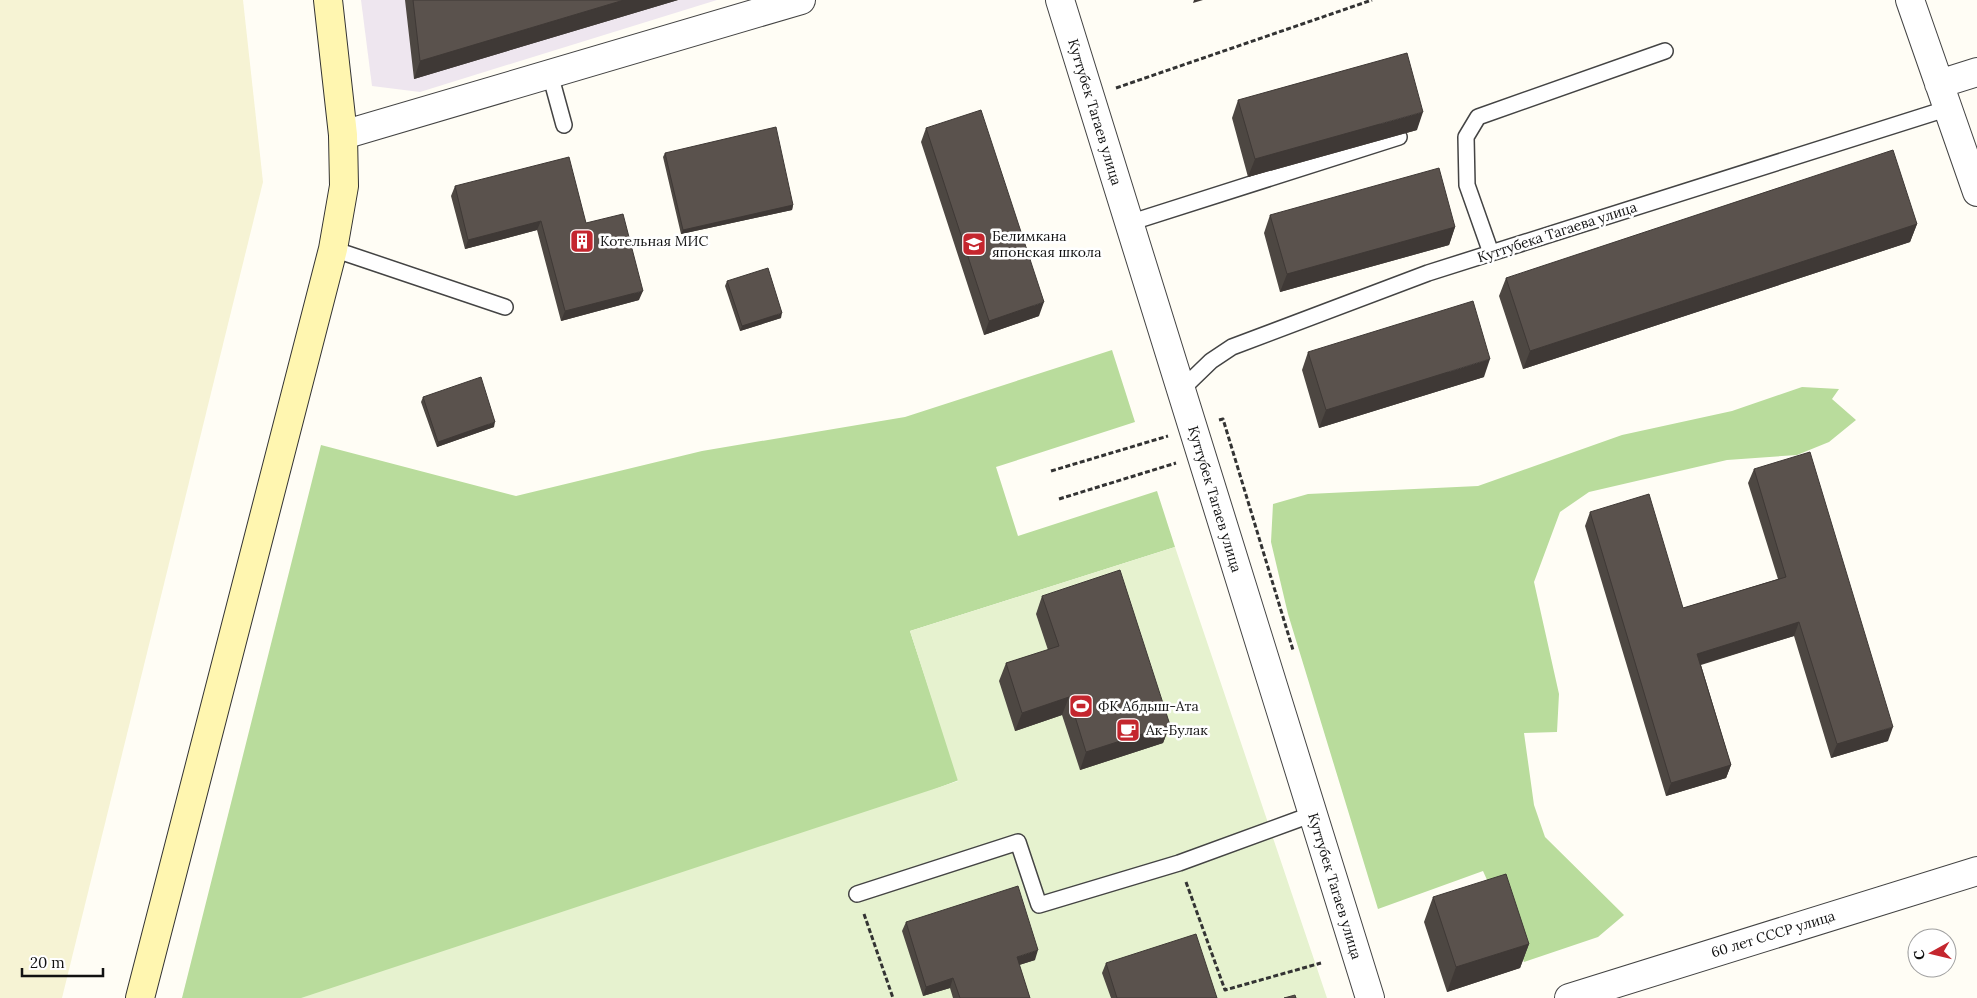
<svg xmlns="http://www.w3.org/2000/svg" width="1977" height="998" font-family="Lora,serif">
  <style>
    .industrial { fill: #eee6ef }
    .farmland { fill: #f6f3d4 }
    .forest { fill: #b9dc9c }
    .pitch { fill: #e6f2cf }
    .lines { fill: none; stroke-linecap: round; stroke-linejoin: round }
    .lane-casing { stroke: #444; stroke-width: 18 }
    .street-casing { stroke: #444; stroke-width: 30 }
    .secondary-casing { stroke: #333; stroke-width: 30 }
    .path { stroke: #333; stroke-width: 3; stroke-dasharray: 5 2.5; stroke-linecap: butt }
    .lane { stroke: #fff; stroke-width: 15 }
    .street { stroke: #fff; stroke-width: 28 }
    .secondary { stroke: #fff6b0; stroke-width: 28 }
    .wall { fill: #4d4742 }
    .shaded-wall { fill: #3f3936 }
    .building { fill: #5a524d; stroke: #3f3936 }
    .labels { text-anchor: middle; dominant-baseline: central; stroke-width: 5; stroke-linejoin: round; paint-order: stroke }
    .street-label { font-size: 14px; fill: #111; stroke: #fff }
    .poi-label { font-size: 14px; fill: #111; stroke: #fff; text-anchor: start }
  </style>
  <rect width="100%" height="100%" fill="#fffdf5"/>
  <path class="industrial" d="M361,0h356l-297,92 -48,-6z"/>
  <path class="farmland" d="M0,0h243l20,182 -201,816h-62z"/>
  <path class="forest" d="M1112,350l23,72 -139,45 22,69 139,-45 18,56 -265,84 49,149 -570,218h-207l139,-553 195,51 186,-45 203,-34z
    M1802,387l37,2 -7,10 24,21 -27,22 -32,13 -70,5 -138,32 -29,20 -26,70 25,112 -2,38 -33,1 10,72 11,32 79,78 -26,22 -74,25 -41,-91 -105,38 -90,-295 -17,-72 2,-38 35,-10 170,-8 144,-51 110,-24z"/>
  <path class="pitch" d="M1175,547l152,451h-1026l657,-217 -48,-150z"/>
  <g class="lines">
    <g class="lane-casing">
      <path id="lane" d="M550,74l14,51
        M1129,223l270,-86
        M333,249l172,58
        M1491,253l-24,-68 -1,-48 12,-20 187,-66
        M1181,390l30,-29 21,-14 196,-74 521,-165
        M857,894l161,-52 21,63 140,-42 134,-49"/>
    </g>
    <g class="street-casing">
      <path id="street" d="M1060,0l310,998
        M1910,0l67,192
        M1939,84l38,-12
        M343,135l458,-135
        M1569,998l408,-127"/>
    </g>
    <g class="secondary-casing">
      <path id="secondary" d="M140,998l193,-749 11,-63 -1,-51 -15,-135"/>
    </g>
    <path class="path" d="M1116,88l256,-88
      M1219,420l4,-1 70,231
      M1051,471l117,-35
      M1059,499l117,-36
      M1186,882l39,108 96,-27
      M864,914l29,84"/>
    <use href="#lane" class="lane"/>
    <use href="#street" class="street"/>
    <use href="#secondary" class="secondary"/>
  </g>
  <path class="wall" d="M405,0h273l-264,79z
    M1238,100l179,30 -169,47 -16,-59z
    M926,128l113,188 -55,19 -63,-193z
    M665,153l128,52 -1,5 -111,24 -18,-77z
    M455,186l131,37 53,77 -78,21 -24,-91 -72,19 -14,-53z
    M1270,215l185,12 -6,18 -169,47 -16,-59z
    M1917,224l-7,18 -387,127 -24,-73 7,-18z
    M727,281l54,37 -41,13 -15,-45z
    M1308,352l176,25 -165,51 -17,-58z
    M423,397l71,30 -57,20 -16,-45z
    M1754,469l134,272 -57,17 -37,-122 -93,29 30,100 -5,13 -60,18 -81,-270 5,-14 93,96 95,-29 -30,-96z
    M1042,596l128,129 -7,18 -83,27 -18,-55 -47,16 -16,-50 7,-18 42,-13 -12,-36z
    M1433,897l96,47 -9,24 -73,24 -23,-70z
    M906,922l129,38 -16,5 11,33h-77l-3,-10 -27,8 -21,-65z
    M1106,963l111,35h-106l-9,-25z"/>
  <path class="shaded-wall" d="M624,0h54l-264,79 6,-18z
    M1194,0h9l-10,3z
    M1423,112l-6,18 -169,47 7,-18z
    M793,205l-1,5 -111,24 2,-4z
    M541,221l-4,9 -72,19 3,-9z
    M1917,224l-7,18 -387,127 7,-18z
    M1455,227l-6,18 -169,47 7,-18z
    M643,291l-4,9 -78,21 4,-10z
    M1044,302l-5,14 -55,19 5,-14z
    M782,313l-1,5 -41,13 2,-5z
    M1490,359l-6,18 -165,51 7,-18z
    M495,422l-1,5 -57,20 1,-5z
    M1799,622l-5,14 -102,31 5,-13z
    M1069,697l-7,18 -47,16 7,-18z
    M1170,725l-7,18 -83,27 6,-18z
    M1893,727l-5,14 -57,17 6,-14z
    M1731,765l-5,13 -60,18 5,-13z
    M1529,944l-9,24 -73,24 9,-25z
    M1038,950l-3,10 -22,7 4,-10z
    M953,978l-3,10 -27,8 3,-9z"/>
  <path class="building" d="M413,0h211l-204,61z
    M1407,53l16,59 -168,47 -17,-59z
    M981,110l63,192 -55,19 -63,-193z
    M776,127l17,78 -110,25 -18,-77z
    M1893,150l24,74 -387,127 -24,-73z
    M569,157l17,66 37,-9 20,77 -78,20 -24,-90 -73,19 -13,-54z
    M1439,168l16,59 -168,47 -17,-59z
    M768,268l14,45 -40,13 -15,-45z
    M1473,301l17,58 -164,51 -18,-58z
    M481,377l14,45 -57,20 -15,-45z
    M1810,452l83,275 -56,17 -38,-122 -102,32 34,111 -60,18 -81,-271 59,-18 34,114 103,-31 -32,-108z
    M1120,570l50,155 -84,27 -17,-55 -47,16 -16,-50 53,-17 -17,-50z
    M1506,874l23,70 -73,23 -23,-70z
    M1018,886l20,64 -21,7 13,41h-70l-7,-20 -27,9 -20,-65z
    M1196,934l21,64h-100l-11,-35z
    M1295,995l1,3h-12z"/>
  <defs>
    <g id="building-square" transform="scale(1.25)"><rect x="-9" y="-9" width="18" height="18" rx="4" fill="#c4262e" stroke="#fff"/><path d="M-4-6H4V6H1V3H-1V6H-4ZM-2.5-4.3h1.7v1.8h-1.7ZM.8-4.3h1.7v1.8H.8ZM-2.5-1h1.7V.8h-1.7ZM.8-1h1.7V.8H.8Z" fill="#fff"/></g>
    <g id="school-square" transform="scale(1.25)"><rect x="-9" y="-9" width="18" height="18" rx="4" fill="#c4262e" stroke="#fff"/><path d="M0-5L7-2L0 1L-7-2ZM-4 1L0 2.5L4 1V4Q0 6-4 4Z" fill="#fff"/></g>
    <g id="stadium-square" transform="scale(1.25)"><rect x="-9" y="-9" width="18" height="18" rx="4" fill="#c4262e" stroke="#fff"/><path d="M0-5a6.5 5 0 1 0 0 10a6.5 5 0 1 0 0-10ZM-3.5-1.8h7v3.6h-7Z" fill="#fff"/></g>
    <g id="cafe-square" transform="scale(1.25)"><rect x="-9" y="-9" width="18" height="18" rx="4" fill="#c4262e" stroke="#fff"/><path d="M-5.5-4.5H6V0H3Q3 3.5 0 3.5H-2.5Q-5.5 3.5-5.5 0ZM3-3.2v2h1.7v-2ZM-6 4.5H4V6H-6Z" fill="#fff"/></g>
  </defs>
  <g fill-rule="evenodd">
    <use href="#building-square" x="582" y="241"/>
    <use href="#school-square" x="974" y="244"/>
    <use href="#stadium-square" x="1081" y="706"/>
    <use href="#cafe-square" x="1128" y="730"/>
  </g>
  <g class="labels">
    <g class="street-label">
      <text transform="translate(1095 112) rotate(73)">Куттубек Тагаев улица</text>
      <text transform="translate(1557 232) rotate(-18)">Куттубека Тагаева улица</text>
      <text transform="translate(1215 499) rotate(73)">Куттубек Тагаев улица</text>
      <text transform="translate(1335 886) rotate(73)">Куттубек Тагаев улица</text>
      <text transform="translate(1773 934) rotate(-17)">60 лет СССР улица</text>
    </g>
    <g class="poi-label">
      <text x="992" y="236">Белимкана<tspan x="992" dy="16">японская школа</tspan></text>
      <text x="600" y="241">Котельная МИС</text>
      <text x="1098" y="706">ФК Абдыш-Ата</text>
      <text x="1146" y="730">Ак-Булак</text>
    </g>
  </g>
  <g transform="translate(1932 953) rotate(262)"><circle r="24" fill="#ffffff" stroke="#a0a0a0"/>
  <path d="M0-4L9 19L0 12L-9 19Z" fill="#c4262e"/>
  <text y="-8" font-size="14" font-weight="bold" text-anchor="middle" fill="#111111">С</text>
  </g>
  <path d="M22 968v8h81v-8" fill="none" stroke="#111111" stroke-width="2.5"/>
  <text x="30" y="968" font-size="15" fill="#111111" stroke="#ffffff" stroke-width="4" paint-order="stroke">20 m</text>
</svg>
